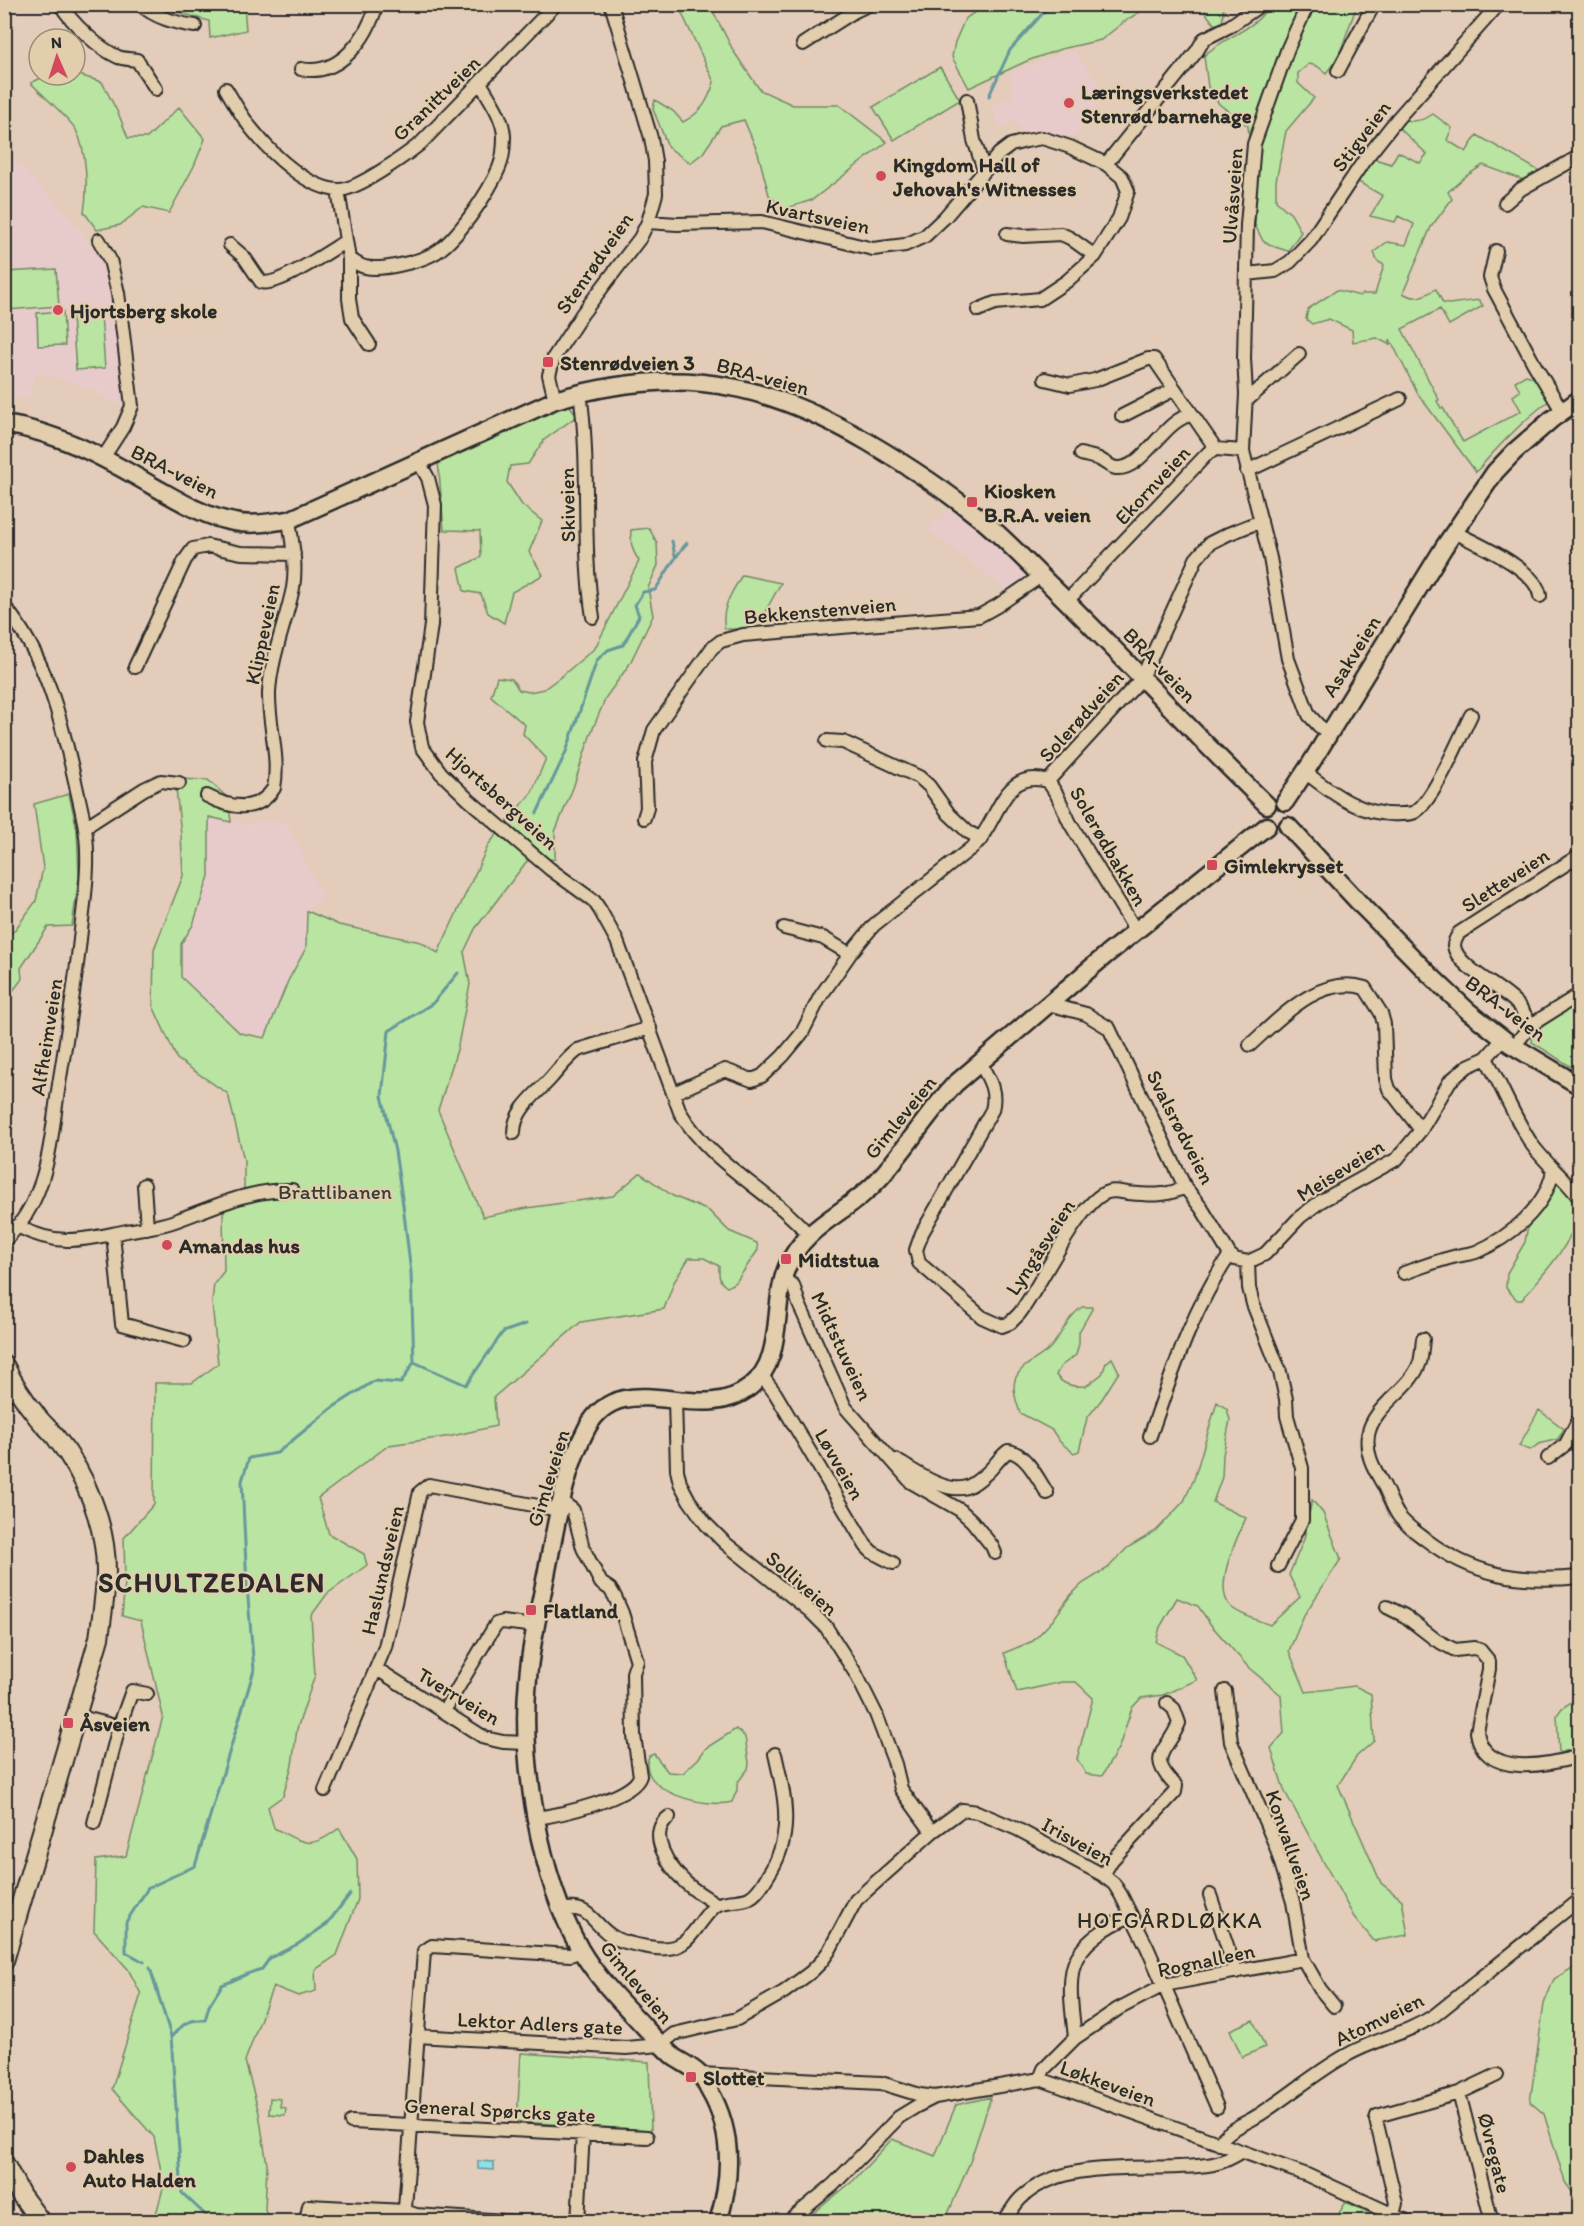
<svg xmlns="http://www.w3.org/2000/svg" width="1584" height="2226" font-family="Itim,sans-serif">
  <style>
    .built { fill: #e7cbcb }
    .green { fill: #bae4a1; stroke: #728866; stroke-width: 1.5 }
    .water { fill: #8edfe7; stroke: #66979c; stroke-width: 1.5 }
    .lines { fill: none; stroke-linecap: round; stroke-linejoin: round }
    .stream { stroke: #66979c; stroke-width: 3 }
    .street-casing { stroke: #2b2b2b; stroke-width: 16 }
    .secondary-casing { stroke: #2b2b2b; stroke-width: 21 }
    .primary-casing { stroke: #2b2b2b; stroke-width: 22 }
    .street { stroke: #e2cdac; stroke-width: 12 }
    .secondary { stroke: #e2cdac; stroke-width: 16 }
    .primary { stroke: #e2cdac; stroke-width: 18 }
    .poi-dot { fill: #d1495b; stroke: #e2cdac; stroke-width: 2 }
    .labels { text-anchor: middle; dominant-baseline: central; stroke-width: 4.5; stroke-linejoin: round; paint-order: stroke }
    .poi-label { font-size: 21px; font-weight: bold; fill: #2b2b2b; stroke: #e2cdac; text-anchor: start }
    .street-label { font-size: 21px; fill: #2b2b2b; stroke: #e2cdac }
    .park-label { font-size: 21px; fill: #393e37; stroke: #e2cdac }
    .neighbourhood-label { font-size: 22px; letter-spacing: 1.5px; fill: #2b2b2b; stroke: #e2cdac }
    .district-label { font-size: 27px; font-weight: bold; letter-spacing: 1.5px; fill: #2b2b2b; stroke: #e2cdac }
  </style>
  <rect width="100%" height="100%" fill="#e4ccba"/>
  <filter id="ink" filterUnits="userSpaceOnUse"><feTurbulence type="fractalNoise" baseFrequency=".0167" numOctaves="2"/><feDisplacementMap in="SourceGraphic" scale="12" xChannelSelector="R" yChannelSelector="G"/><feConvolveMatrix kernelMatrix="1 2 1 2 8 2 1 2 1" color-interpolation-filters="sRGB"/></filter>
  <g filter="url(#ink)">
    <path class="built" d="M1074,51l32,43 -31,42 -53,-2 -7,-14 -15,7 -9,-21 22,-10 -2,-25z
      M4,148l77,82 21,31 6,13 18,134 -38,-20 -52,-17 -8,27 -23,-2z
      M952,506l74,64 -2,10 -14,12 -82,-62 6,-9h6z
      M208,816l39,8 21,-3 20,2 34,74 -15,14 -1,37 -18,33 -23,58 -25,-6 -59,-56v-33l12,-19 16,-49z"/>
    <path class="green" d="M169,5h75l2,25 -36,8 -1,-17 -42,-12z
      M678,5h35v6l21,41 26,38 33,15h46l48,37 -75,58 -28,9 -15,-14 -11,-42 -14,-33 -23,6 -18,27 -13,10 -22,-16 -15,-38 2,-9 18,11 10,11c19,-10 25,-21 31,-40z
      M985,5v-1l166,1 -26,16 -24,19 -40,9 -34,12 -58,27 -17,-31 3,-15 10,-23z
      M1204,5h20l-2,19h-8l-9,-12z
      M1268,5h89l-19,53 -12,15 -9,-7 -8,-2 -11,9v10l16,15 -28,33 -10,50v20l15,13 10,18 -13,19 -13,-4 -12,-6 -8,-16 1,-17 -8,-82 -29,-22 -11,-17 -4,-31c17,-18 55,-27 64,-51z
      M940,67l20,33 -66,40 -21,-33z
      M75,74l27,8 17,33 9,23h19l32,-31 26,32 -11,27 -25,47 -26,-6 -23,18 -23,5 -13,-18c4,-23 3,-61 -8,-82 -5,-10 -36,-37 -45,-47l12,-6z
      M1433,114l19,14 -5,12 19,12 11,-17 64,37 -15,9 -43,-16 -17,11 -18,16 4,7 -21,28 -28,66c13,8 21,3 33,-4l7,14 6,1 30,-4 4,6 -34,19 -9,-16 -38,20 37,71 -2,1 4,7h2l20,34 58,-31 -8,-15 7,-5 -5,-10 11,-6c13,3 18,14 24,25 -28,21 -51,45 -74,72l-58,-78 -28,-55v6l-13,-7 -24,4 -1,-12 -23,-11 -17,5 -6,-5 2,-10 29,-19 23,6 3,-2h12l9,-29 -7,-4 -3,-9 13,-10 19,3 8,-21 -16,-8 -3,6 -25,-6 13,-20 -28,-16 17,-24 6,4 13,4 7,-12 22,11 7,-9 -31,-29 6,-6c11,4 22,1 31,-5z
      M56,269l3,37 -53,4 -1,-38z
      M63,311l2,34 -27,1 -1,-33z
      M101,315l4,53 -29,2 -4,-53z
      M568,403l9,13 -33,24 -16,24 -18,2 -3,16 15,23 20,16 -13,31 14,23 -31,17 -8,31 -16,-10 -7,-19 -17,-3 -5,-23 22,-11 -1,-26 -36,-1 -6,-69z
      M649,528l8,15 1,22 -10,23 5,28 -24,49 -23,32 -15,36 -18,55 -18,44v27l-28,2 -52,68 -11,23 6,32 -13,66 -19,60 45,107 44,-9 86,-12 27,-23 33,23 36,15 20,20 28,12 1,7 -22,32 -9,5c-9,-6 -8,-11 -8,-21l-15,-8h-15l-15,24 -10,27 -83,13 -87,75 2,29 -44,10 -63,9 -71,53 11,36 35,20 3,11 -40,29 -16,22 4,59 -18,54 -5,36 -9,31 -15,11 6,21c30,15 36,23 65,0l18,31 1,40 -21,56 -22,15 1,21 -18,5 -25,-10 -28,75 14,52 8,52 -2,45 4,11h-115l10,-36 -10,-48 -42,-48 29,-95 -13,-25 -34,-38 2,-71 30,-4 37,-140 -22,-95 -19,-5 3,-34 -1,-44 30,-34 1,-121h37l26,-19 -6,-62 2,-18 10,-13 -1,-58 21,-25v-28l-16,-66 -51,-35 -24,-53 1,-57 29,-73 -2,-41 -6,-56 33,1 20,18 3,24 -22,-5v59l-16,49 -12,19v33l59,56 25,5 23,-57 18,-33 1,-37 32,14 82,17 17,11 51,-109 43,-52 14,-34 -23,-24 2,-9 -34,-29 6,-19 15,2 7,11 10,2 15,-3 19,-14 32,-27 44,-87c-7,-11 -9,-18 -8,-31z
      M742,575l39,8 -16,29 -5,17h-35c-5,-20 7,-37 17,-54z
      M69,794l8,35 2,48 -7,49 -24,1 -27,41 1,11 -17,22v-64l9,-6 22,-30 7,-33 -9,-64z
      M1573,1006l6,7v59l-47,-30 1,-7 12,-11z
      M1556,1179l22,23c1,39 -34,69 -56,98h-5l-11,-12 1,-15 18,-31 4,-22 24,-29z
      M1082,1307h10v2l-13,23v12l-3,11 -15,11 -5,9c7,11 19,12 30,11l16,-12 4,-11 6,-5 7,14 -17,27 -15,19 -8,33 -5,2 -14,-11 -8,-12 -32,-17c-3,-10 -8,-22 -5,-33 5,-16 25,-21 35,-32 12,-13 17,-31 32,-41z
      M1217,1402l10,7 3,11 -7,35 -1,22 -9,25 33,16c-9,20 -34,70 -15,89 7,7 29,14 39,18l30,-28 -11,-22 15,-36 8,-39 11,13 18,46 -37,56 -15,36 17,41 49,-6 16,8 3,47 -17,15 -19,29 43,98 21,17 6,35 -34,6 -20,-24 -70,-127 -13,-42 13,-15 -3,-38 -32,-27 -38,-43 -13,-19 -21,-8 -17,29 -4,15 26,13 15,25 -34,15 -22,3 -9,10 -13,39 -17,29 -16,-2 -9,-15 16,-61 -17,-16h-14l-45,10 -13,-39 29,-12 20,-21 17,-24 12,-12 26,-16 19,-20 29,-17 28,-30 10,-22z
      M1539,1410l25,19 -6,10 -19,5 -9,6 -11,-4z
      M1579,1697v50l-20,6 -2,-38 5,-7z
      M736,1729l9,8 4,26 -1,6 -11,14v7l-5,12c-24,7 -97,-10 -83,-46l5,-2 14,18 15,1 15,-14 8,-11z
      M1579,1964v55l-9,24 9,19v147v-7l-14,-20 -21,-68 -14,-12 14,-98 10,-25z
      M1253,2020l12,27 -23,10 -12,-27z
      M521,2053l128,9 2,68 -134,-8z
      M991,2097l-21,65 -25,59h-141l50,-41 38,-41 43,17 21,-51z
      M270,2098l11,1 -1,8 6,1 -1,7 -16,-1z
      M1346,2202l26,12 2,7h-40z"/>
    <path class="water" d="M478,2161l16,1v8l-16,-1z"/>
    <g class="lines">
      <path class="stream" d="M989,96l21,-46 41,-46
        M672,541l3,15
        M537,813l29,-61 31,-92 11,-10 15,-5 16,-29 -4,-11 8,-13 12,-2c11,-16 19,-33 32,-47
        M414,1362l-3,-89 -8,-68 -8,-54 -13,-55 7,-65 44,-28 25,-30
        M144,1962l-18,-10v-30l22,-34 47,-22 59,-196 -7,-84 -5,-105 7,-23 28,-5 55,-45 42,-27 27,2 13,-21 52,23 37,-53 23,-8
        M150,1968l21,68 11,157 31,29
        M172,2036c11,-12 16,-17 33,-16l4,-14 13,-21c15,-5 23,-12 40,-16l8,-11 28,-14 29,-20 23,-30"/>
      <g class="street-casing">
        <path id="street" d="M60,4c12,19 38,44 58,53 5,2 13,2 19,3l19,29
          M140,4c15,14 36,19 55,22
          M1308,4l-20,44 -34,96 -7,81 -3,133 2,36 -3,57 27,107 18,101 21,56 10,11 10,7
          M803,44l52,-33 15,-7
          M301,69c39,8 66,-31 76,-65
          M1338,71l36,-67
          M226,89c9,15 18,32 30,45 18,22 52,54 82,56 18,1 68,-35 83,-47l135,-139
          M967,100l7,40 10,30
          M1106,164l91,-113 7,-12 26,-13 26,-18
          M338,190l11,69c5,2 11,7 16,8 16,4 53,-5 68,-13 23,-12 56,-62 66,-86 4,-9 5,-23 5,-32 -1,-20 -15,-37 -24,-54
          M1505,203l16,-14 59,-33
          M648,222l29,2 85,-2 111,27 32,-4 20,-9 20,-19 54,-63 12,-9 15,-4 16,-3 28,9 36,17 16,13 6,14 -9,27 -24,38 -28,25 -27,18 -45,4 -17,7
          M1007,234l16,2 38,-2 9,4 25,18
          M99,240l11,20 8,33 14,113 -9,21 -20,31
          M230,245l14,12 17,25c15,6 70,-32 85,-41
          M1496,251l-6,26 4,12 40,75 28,47
          M349,259v40l3,19 17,26
          M1247,274l28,-3 15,-9 21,-22 52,-78 35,-44 101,-114
          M1045,379l25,6 25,-5 53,-21h6l62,90
          M580,393c11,74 1,150 13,224
          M555,400l-6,-25 5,-18 28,-43 58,-76 8,-16 8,-28 -1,-33 -4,-23 -40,-134
          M1246,401l53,-47
          M1122,416l53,-27
          M1081,454c6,2 13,3 18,5 6,3 11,8 17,9 28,3 49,-52 77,-53
          M419,462l9,16 7,27 -4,120 -14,97 5,25 19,26 28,27 81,69 44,32 6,9 17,31 63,171c31,52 89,78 128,122
          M1247,471l153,-72
          M1454,532c23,12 83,37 86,64
          M1067,601l141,-148 8,-4 27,2
          M4,606c42,50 57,113 71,175 5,24 12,47 12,72 1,25 -3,51 -6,77 -5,49 -13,99 -21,148 -10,59 -9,120 -56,163
          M135,667l50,-107 8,-11 15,-3 33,7 53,1
          M827,741l16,1 76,35 10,9 20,28 19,18 14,7
          M1305,772c28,22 58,45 96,42 4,0 10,0 14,-2 19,-12 45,-75 56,-97
          M1048,781l9,14 13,28 66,108
          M207,796c23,12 50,18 67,-8 6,-32 -6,-64 -5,-96 2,-35 17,-70 24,-104 4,-23 -1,-46 -4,-68
          M644,818l3,-10 -2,-46 9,-32 58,-82 9,-7 22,-6 236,-19 18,-10 44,-30
          M85,827l59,-38 17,-8 18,2
          M784,928l39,10 27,16
          M1048,1004l38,10 23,14 76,159 17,22 28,46 5,4 13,3 1,26 4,16 27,68 6,27 1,17 15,52v52l-24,46
          M1531,1025l49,-31
          M1250,1045c31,-28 70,-71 115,-57l16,25 3,11 2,55 3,10 32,41
          M1514,1046l17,-21c-5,-8 -9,-17 -16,-23 -15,-16 -58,-35 -61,-56 0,-5 3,-9 5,-13l121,-78
          M1486,1058c15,27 30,64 47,88 14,19 33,33 47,53
          M980,1063c9,16 17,28 12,47l-70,123 -6,17 3,13 63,54 20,9 8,-3 9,-9c20,-25 61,-115 89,-122 6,-2 13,0 19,1 21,2 39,4 58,-6
          M674,1093l51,-23 27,10 10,-4 21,-20 19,-23 18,-36 30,-43 24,-29 101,-80c24,-24 27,-77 73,-64l94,-103 54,-119 14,-16 18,-9 33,-13
          M514,1133c0,-24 23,-39 37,-55 9,-10 16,-20 27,-28l72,-22
          M144,1185l3,43
          M19,1227c41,21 66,12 108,4 15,-3 30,-4 45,-9 43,-15 73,-32 120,-32
          M113,1234l9,90 62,17
          M1248,1262l17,-8 35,-37 21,-16 76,-42 24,-29 29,-49 18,-15 18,-8 18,-20
          M1404,1273c17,-6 35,-13 53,-17 7,-2 13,-2 19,-4 33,-14 71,-45 77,-82
          M782,1279l11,6 6,19 46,103 66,75 49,28 12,11 20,25 3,7
          M1423,1339c-1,7 -1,16 -3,23 -10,29 -46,42 -52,73 -3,20 7,35 16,51 5,10 8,20 14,29 7,10 18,17 27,24 48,37 96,44 155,38
          M762,1376l13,17 91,153 6,6 21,11
          M4,1397l12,-9
          M675,1400l2,70 3,13 9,17 17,24 19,19 85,68 16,16 30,47 20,40 19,50 6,25 31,43
          M1150,1436c22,-62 42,-127 80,-181
          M1548,1458l18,-14 14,-27
          M896,1460c18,11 52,36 73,26 7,-3 14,-10 19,-14 7,-7 12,-15 20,-21 18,2 30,28 39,42
          M1387,1607l18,9 31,24 19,10 19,-2 6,2 9,11v8l-12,63c7,47 71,33 103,24
          M377,1669l108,69 18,4 23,1
          M1225,1691l6,51 44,102 18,58 10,57 17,30 14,17
          M444,1711l52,-87 6,-2 34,4
          M77,1716l42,11 -25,96
          M119,1727l13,-36 15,3
          M325,1790l60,-143 35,-155 9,-7 130,25
          M669,1817c-24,16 1,51 16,65 9,9 21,15 31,22
          M536,1818c22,-3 97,-19 104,-42l-6,-40 -1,-63 4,-12 -15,-48 -7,-16 -5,-8 -9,-6 -18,-35 -10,-38 -12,-9
          M1103,1875l9,-15 63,-68 1,-6c-31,-31 -9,-33 3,-63l-5,-14 -7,-6
          M1210,1895l26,77
          M562,1910c30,-7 30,16 53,28 11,6 27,8 40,10 37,4 37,-21 59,-41 9,-8 25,-4 35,-9 8,-4 14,-14 18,-21 28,-41 18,-79 8,-123
          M417,2036l209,12 34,-3 14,-11 63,-15 47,-27 27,-20 10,-10 8,-11 27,-51 76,-68 30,-22 15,2 40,17 86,46 11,9 7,11 26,52 70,160
          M1075,2038c-2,-22 -7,-48 -2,-70 6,-25 36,-43 58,-52
          M700,2074l181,9 39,12 15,2
          M1040,2079l4,-10 31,-31 43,-29 46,-24 139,-26
          M1459,2093l33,129
          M351,2122l296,15
          M1219,2144c8,-15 26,-20 40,-29 30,-19 57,-43 88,-60 28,-16 60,-21 88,-40l145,-116
          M1393,2215l3,-12 -20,-83 1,-4 82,-23 38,-18
          M310,2222l-3,-6 2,-10 96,5 11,4 103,7
          M404,2222l20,-271 8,-5 138,9 12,-4
          M578,2222l5,-89
          M788,2222l45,-37 66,-68 18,-11 18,-9 105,-18 267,96 102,47
          M1004,2222c5,-8 10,-17 16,-23 38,-38 110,-30 159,-32 25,-1 41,-1 62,-15"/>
      </g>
      <g class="secondary-casing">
        <path id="secondary" d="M4,424c54,8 101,34 147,61 26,14 53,32 83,37 18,4 37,0 55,-2l266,-120c48,-14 97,-22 148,-17 59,5 115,30 165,59 39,23 77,48 113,77 22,18 42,39 62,59 77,74 147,153 224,227
          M1285,802l26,-39 133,-216 51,-75 19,-20 38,-33 28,-20
          M1288,826l76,82 65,66 39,37 42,33 70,42
          M718,2222c14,-45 16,-90 -9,-132 -3,-6 -6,-13 -11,-17 -7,-7 -17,-11 -24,-16 -13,-11 -24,-24 -35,-36 -22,-23 -43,-45 -59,-72 -41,-73 -60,-188 -52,-271 3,-38 13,-75 20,-113 9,-45 17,-96 39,-137 35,-65 112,0 163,-41 36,-29 21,-81 37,-120 18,-43 63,-55 92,-88 27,-30 48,-65 76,-95l151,-129 161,-129"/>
      </g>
      <g class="primary-casing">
        <path id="primary" d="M4,1365c9,18 19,34 32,50 6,9 15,15 21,24 28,34 49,86 49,131 0,23 -4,45 -7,68l-95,323
          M4,2163l17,32 20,27"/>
      </g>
      <use href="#street" class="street"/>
      <use href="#secondary" class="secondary"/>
      <use href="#primary" class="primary"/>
    </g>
  </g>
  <g class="poi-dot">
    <circle cx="1069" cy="103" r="6"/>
    <circle cx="881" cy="176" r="6"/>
    <circle cx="58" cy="310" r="6"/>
    <rect x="542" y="356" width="12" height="12" rx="3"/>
    <rect x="966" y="496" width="12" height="12" rx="3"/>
    <rect x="1206" y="859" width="12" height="12" rx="3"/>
    <circle cx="167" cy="1245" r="6"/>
    <rect x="780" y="1253" width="12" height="12" rx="3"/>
    <rect x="525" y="1604" width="12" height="12" rx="3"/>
    <rect x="62" y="1717" width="12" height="12" rx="3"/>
    <rect x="685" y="2071" width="12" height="12" rx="3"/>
    <circle cx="71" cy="2167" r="6"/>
  </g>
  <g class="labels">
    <g class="poi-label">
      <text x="1081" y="91">Læringsverkstedet<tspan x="1081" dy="24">Stenrød barnehage</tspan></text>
      <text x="893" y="164">Kingdom Hall of<tspan x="893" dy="24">Jehovah's Witnesses</tspan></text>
      <text x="70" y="310">Hjortsberg skole</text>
      <text x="560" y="362">Stenrødveien 3</text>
      <text x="984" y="490">Kiosken<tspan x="984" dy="24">B.R.A. veien</tspan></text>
      <text x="1224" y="865">Gimlekrysset</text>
      <text x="179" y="1245">Amandas hus</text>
      <text x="798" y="1259">Midtstua</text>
      <text x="543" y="1610">Flatland</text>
      <text x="80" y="1723">Åsveien</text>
      <text x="703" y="2077">Slottet</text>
      <text x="83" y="2155">Dahles<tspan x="83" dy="24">Auto Halden</tspan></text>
    </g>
    <g class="street-label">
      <text transform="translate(436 98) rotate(-44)">Granittveien</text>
      <text transform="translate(1361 136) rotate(-53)">Stigveien</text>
      <text transform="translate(1232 196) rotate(-86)">Ulvåsveien</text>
      <text transform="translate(818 216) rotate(12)">Kvartsveien</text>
      <text transform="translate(594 263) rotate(-55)">Stenrødveien</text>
      <text transform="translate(763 376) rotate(15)">BRA-veien</text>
      <text transform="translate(175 471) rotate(27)">BRA-veien</text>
      <text transform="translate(1152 485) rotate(-47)">Ekornveien</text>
      <text transform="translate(567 505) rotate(-91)">Skiveien</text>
      <text transform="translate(820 610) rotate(-5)">Bekkenstenveien</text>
      <text transform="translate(262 634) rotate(-78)">Klippeveien</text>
      <text transform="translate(1351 656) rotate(-58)">Asakveien</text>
      <text transform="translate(1160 665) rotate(46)">BRA-veien</text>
      <text transform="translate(1081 716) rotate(-48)">Solerødveien</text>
      <text transform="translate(502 798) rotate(42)">Hjortsbergveien</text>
      <text transform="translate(1109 846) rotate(60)">Solerødbakken</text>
      <text transform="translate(1505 880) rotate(-33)">Sletteveien</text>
      <text transform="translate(1506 1008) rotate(37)">BRA-veien</text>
      <text transform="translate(46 1037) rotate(-81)">Alfheimveien</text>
      <text transform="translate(900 1117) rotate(-51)">Gimleveien</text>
      <text transform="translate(1181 1127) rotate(63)">Svalsrødveien</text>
      <text transform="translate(1340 1170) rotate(-32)">Meiseveien</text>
      <text transform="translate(1040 1247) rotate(-57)">Lyngåsveien</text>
      <text transform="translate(842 1346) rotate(65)">Midtstuveien</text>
      <text transform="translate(840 1464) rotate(60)">Løvveien</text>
      <text transform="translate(548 1478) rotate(-73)">Gimleveien</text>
      <text transform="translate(382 1570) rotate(-77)">Haslundsveien</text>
      <text transform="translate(802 1583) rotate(41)">Solliveien</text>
      <text transform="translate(459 1696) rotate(31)">Tverrveien</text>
      <text transform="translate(1078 1841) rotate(29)">Irisveien</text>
      <text transform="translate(1291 1845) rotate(71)">Konvallveien</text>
      <text transform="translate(1206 1960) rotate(-12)">Rognalleen</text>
      <text transform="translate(637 1982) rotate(50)">Gimleveien</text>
      <text transform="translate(1379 2019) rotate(-26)">Atomveien</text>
      <text transform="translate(540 2023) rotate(3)">Lektor Adlers gate</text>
      <text transform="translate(1108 2083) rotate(20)">Løkkeveien</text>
      <text transform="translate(500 2110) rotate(3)">General Spørcks gate</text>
      <text transform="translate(1495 2153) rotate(76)">Øvregate</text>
    </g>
    <g class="park-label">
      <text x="335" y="1191">Brattlibanen</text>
    </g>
    <g class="neighbourhood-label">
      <text x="1170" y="1920">HOFGÅRDLØKKA</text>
    </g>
    <g class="district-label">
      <text x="212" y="1582">SCHULTZEDALEN</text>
    </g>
  </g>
  <rect width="1584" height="2226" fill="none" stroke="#e2cdac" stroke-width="24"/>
  <rect x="12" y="12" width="1560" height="2202" fill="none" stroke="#2b2b2b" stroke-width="2" filter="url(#ink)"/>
  <g transform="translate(57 57) rotate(357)"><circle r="28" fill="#e2cdac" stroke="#998c78" stroke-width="1.5"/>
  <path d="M0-4.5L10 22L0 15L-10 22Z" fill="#d1495b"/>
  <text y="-9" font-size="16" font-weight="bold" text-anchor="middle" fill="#2b2b2b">N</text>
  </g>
</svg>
